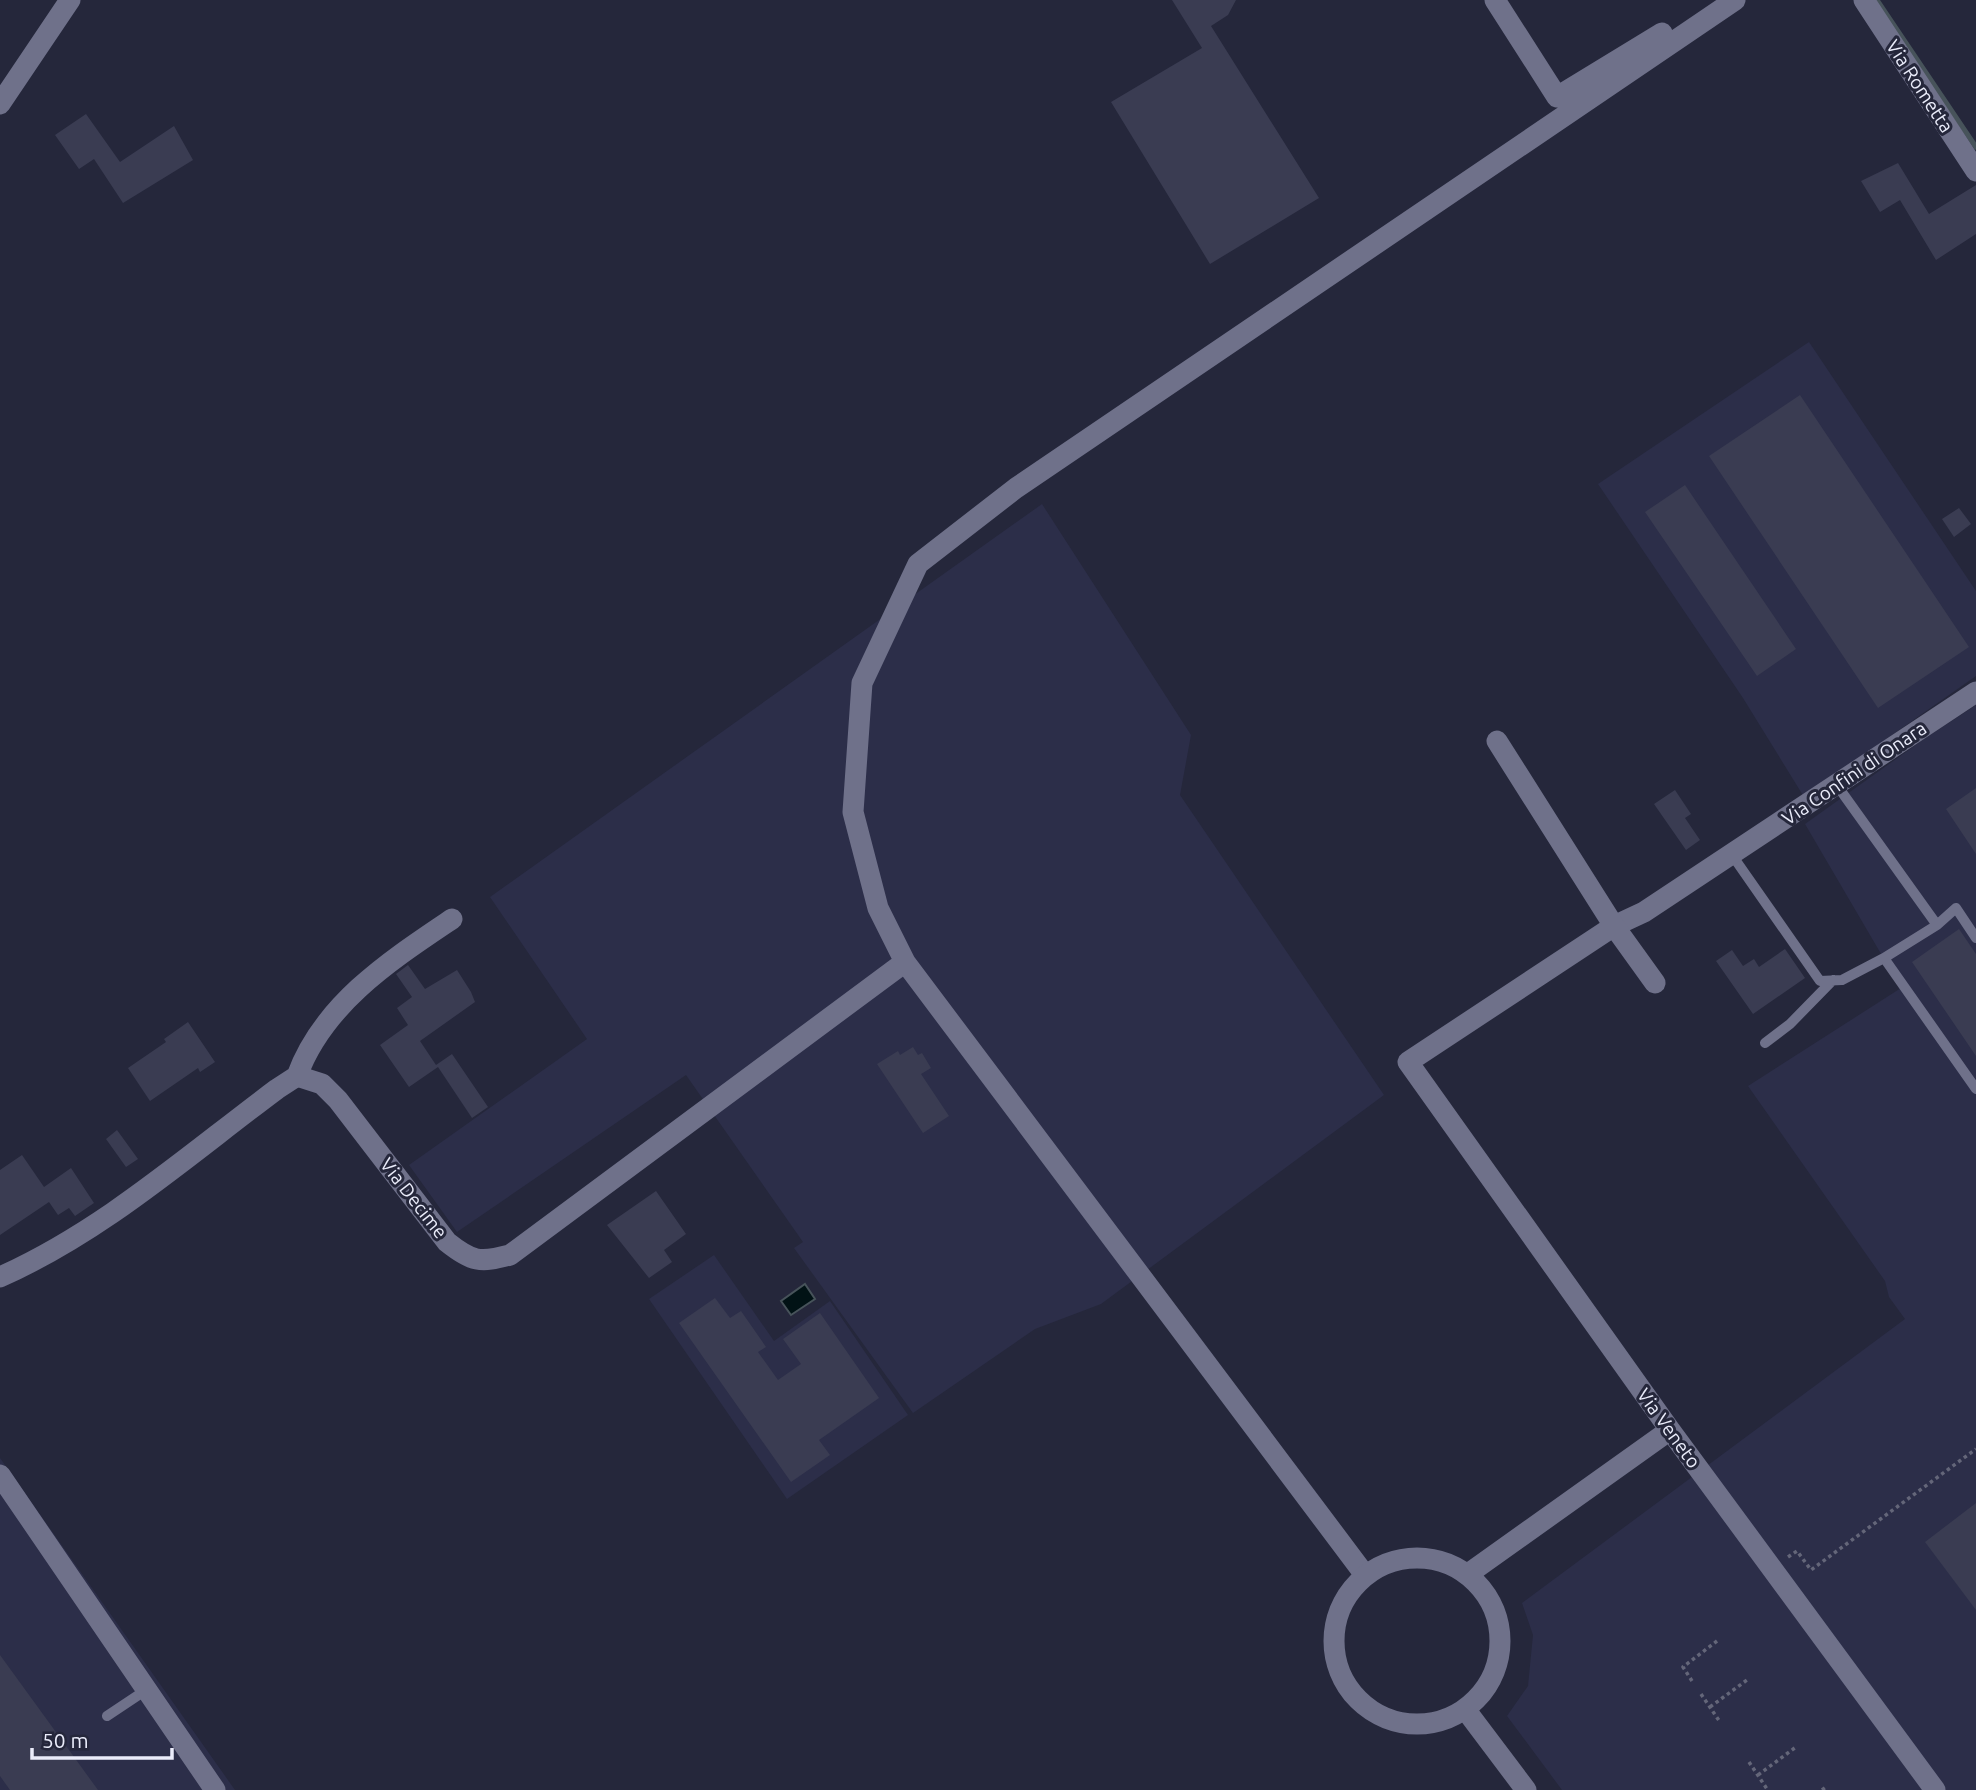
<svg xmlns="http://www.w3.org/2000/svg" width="1976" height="1790" font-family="Ubuntu,sans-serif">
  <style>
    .built { fill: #2c2e49 }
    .water { fill: #011215; stroke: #47535a; stroke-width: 2 }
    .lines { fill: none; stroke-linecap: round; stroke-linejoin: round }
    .stream { stroke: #47535a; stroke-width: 5 }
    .building { fill: #3a3c52 }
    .path { stroke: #646679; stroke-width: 3.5; stroke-dasharray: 3.5 3.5; stroke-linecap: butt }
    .lane { stroke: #6f718a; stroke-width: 10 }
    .street { stroke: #6f718a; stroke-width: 21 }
    .secondary { stroke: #6f718a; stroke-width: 21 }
    .labels { text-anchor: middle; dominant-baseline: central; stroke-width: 6; stroke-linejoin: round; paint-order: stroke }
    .street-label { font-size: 19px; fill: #eaecfa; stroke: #25273b }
  </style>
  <rect width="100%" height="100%" fill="#25273b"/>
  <path class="built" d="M1809,342l167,249v85l-172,121 -61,-99 -145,-214z
    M1042,504l149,231 -11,60 204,300 -283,209 -66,25 -122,84 -119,-165 9,-6 -117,-167 -229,157 -48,-67 178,-126 -97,-142z
    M1976,705v1085h-414l-55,-74 21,-30 5,-51 -11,-32 383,-284 -16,-22 -4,-16 -137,-195 153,-98 -96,-164 119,-85z
    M714,1255l60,86 56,-40 78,114 -121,84 -138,-200z
    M0,1458l235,332h-235z"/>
  <path class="water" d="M805,1284l10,15 -24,16 -10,-14z"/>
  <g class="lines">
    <path class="stream" d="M1877,0l99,147"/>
  </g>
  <path class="building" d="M1172,0h64l-8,15 -17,11 108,172 -109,66 -99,-162 91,-54z
    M86,114l34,48 54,-36 19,34 -70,43 -29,-44 -15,10 -24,-34z
    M1898,163l31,51 47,-29v49l-40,26 -36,-60 -20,12 -19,-31z
    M1800,395l169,252 -91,61 -169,-252z
    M1685,485l111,164 -39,27 -112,-164z
    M1959,508l12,16 -17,13 -12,-18z
    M1976,788v66l-30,-45z
    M1675,790l16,24 -6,4 15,22 -14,10 -32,-46z
    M1959,929l17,25v102l-64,-94z
    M1785,949l20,29 -52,36 -37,-53 16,-11 11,16 11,-7 5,8z
    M408,965l17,24 32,-19 14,22 4,10 -55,39 16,24 16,-11 36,53 -16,11 -34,-51 -29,20 -29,-42 28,-20 -11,-17 15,-11 -16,-23z
    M188,1022l27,40 -15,10 -2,-4 -48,33 -22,-33 38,-26 -2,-3z
    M913,1047l5,8 4,-2 9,15 -10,6 28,42 -26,17 -46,-69 21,-13 2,4z
    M117,1130l21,29 -12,8 -20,-28z
    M22,1155l22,32 27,-19 23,35 -19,13 -6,-8 -11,7 -9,-13 -49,33v-65z
    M656,1191l30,43 -22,16 8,12 -23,16 -42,-53z
    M715,1298l15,20 11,-7 25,36 -8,5 20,28 23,-16 -18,-25 37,-26 59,85 -60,42 11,15 -39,27 -112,-159z
    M1976,1503v107l-51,-68z
    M0,1655l98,135h-88l-10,-14z"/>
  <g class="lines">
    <path class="path" d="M1788,1557l9,-6 14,19 165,-121
      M1692,1681l-9,-14 34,-26
      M1701,1694l19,28
      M1710,1707l37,-27
      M1749,1762l18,27
      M1758,1775l38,-28
      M1822,1790l4,-3"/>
    <path class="lane" d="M1836,784l101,141
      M1732,855l88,126 22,-1 42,-22
      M1976,938l-20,-30 -19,17 -53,33 92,131
      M1765,1043l25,-19 43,-44
      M107,1716l39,-26"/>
    <path class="street" d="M1495,0l62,97 105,-64
      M0,104l70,-104
      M1614,926l30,-14 332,-220
      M297,1076c26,-72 94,-116 155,-157
      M0,1277c103,-46 187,-121 277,-188l20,-13 25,8 16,16 109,142c25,20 33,21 63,13l395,-293
      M0,1475l215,315
      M1365,1575l-460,-613 -27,-54 -25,-96 9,-129 56,-119 98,-76 719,-488"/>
    <path class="secondary" d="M1864,0l112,171
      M1497,741l117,185 41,57
      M1614,926l-206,136 262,368 265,360
      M1334 1641a83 83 0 1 1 166 0a83 83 0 1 1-166 0Z
      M1468,1574l202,-144
      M1465,1709l61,81"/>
  </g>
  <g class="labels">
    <g class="street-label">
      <text transform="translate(1920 86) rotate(57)">Via Rometta</text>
      <text transform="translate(1854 773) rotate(-34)">Via Confini di Onara</text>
      <text transform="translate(414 1198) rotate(52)">Via Decime</text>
      <text transform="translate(1669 1428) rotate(54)">Via Veneto</text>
    </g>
  </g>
  <path d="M32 1748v10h140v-10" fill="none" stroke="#eaecfa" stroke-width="3.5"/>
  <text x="42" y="1748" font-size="21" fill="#eaecfa" stroke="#25273b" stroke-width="5" paint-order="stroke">50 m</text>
</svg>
